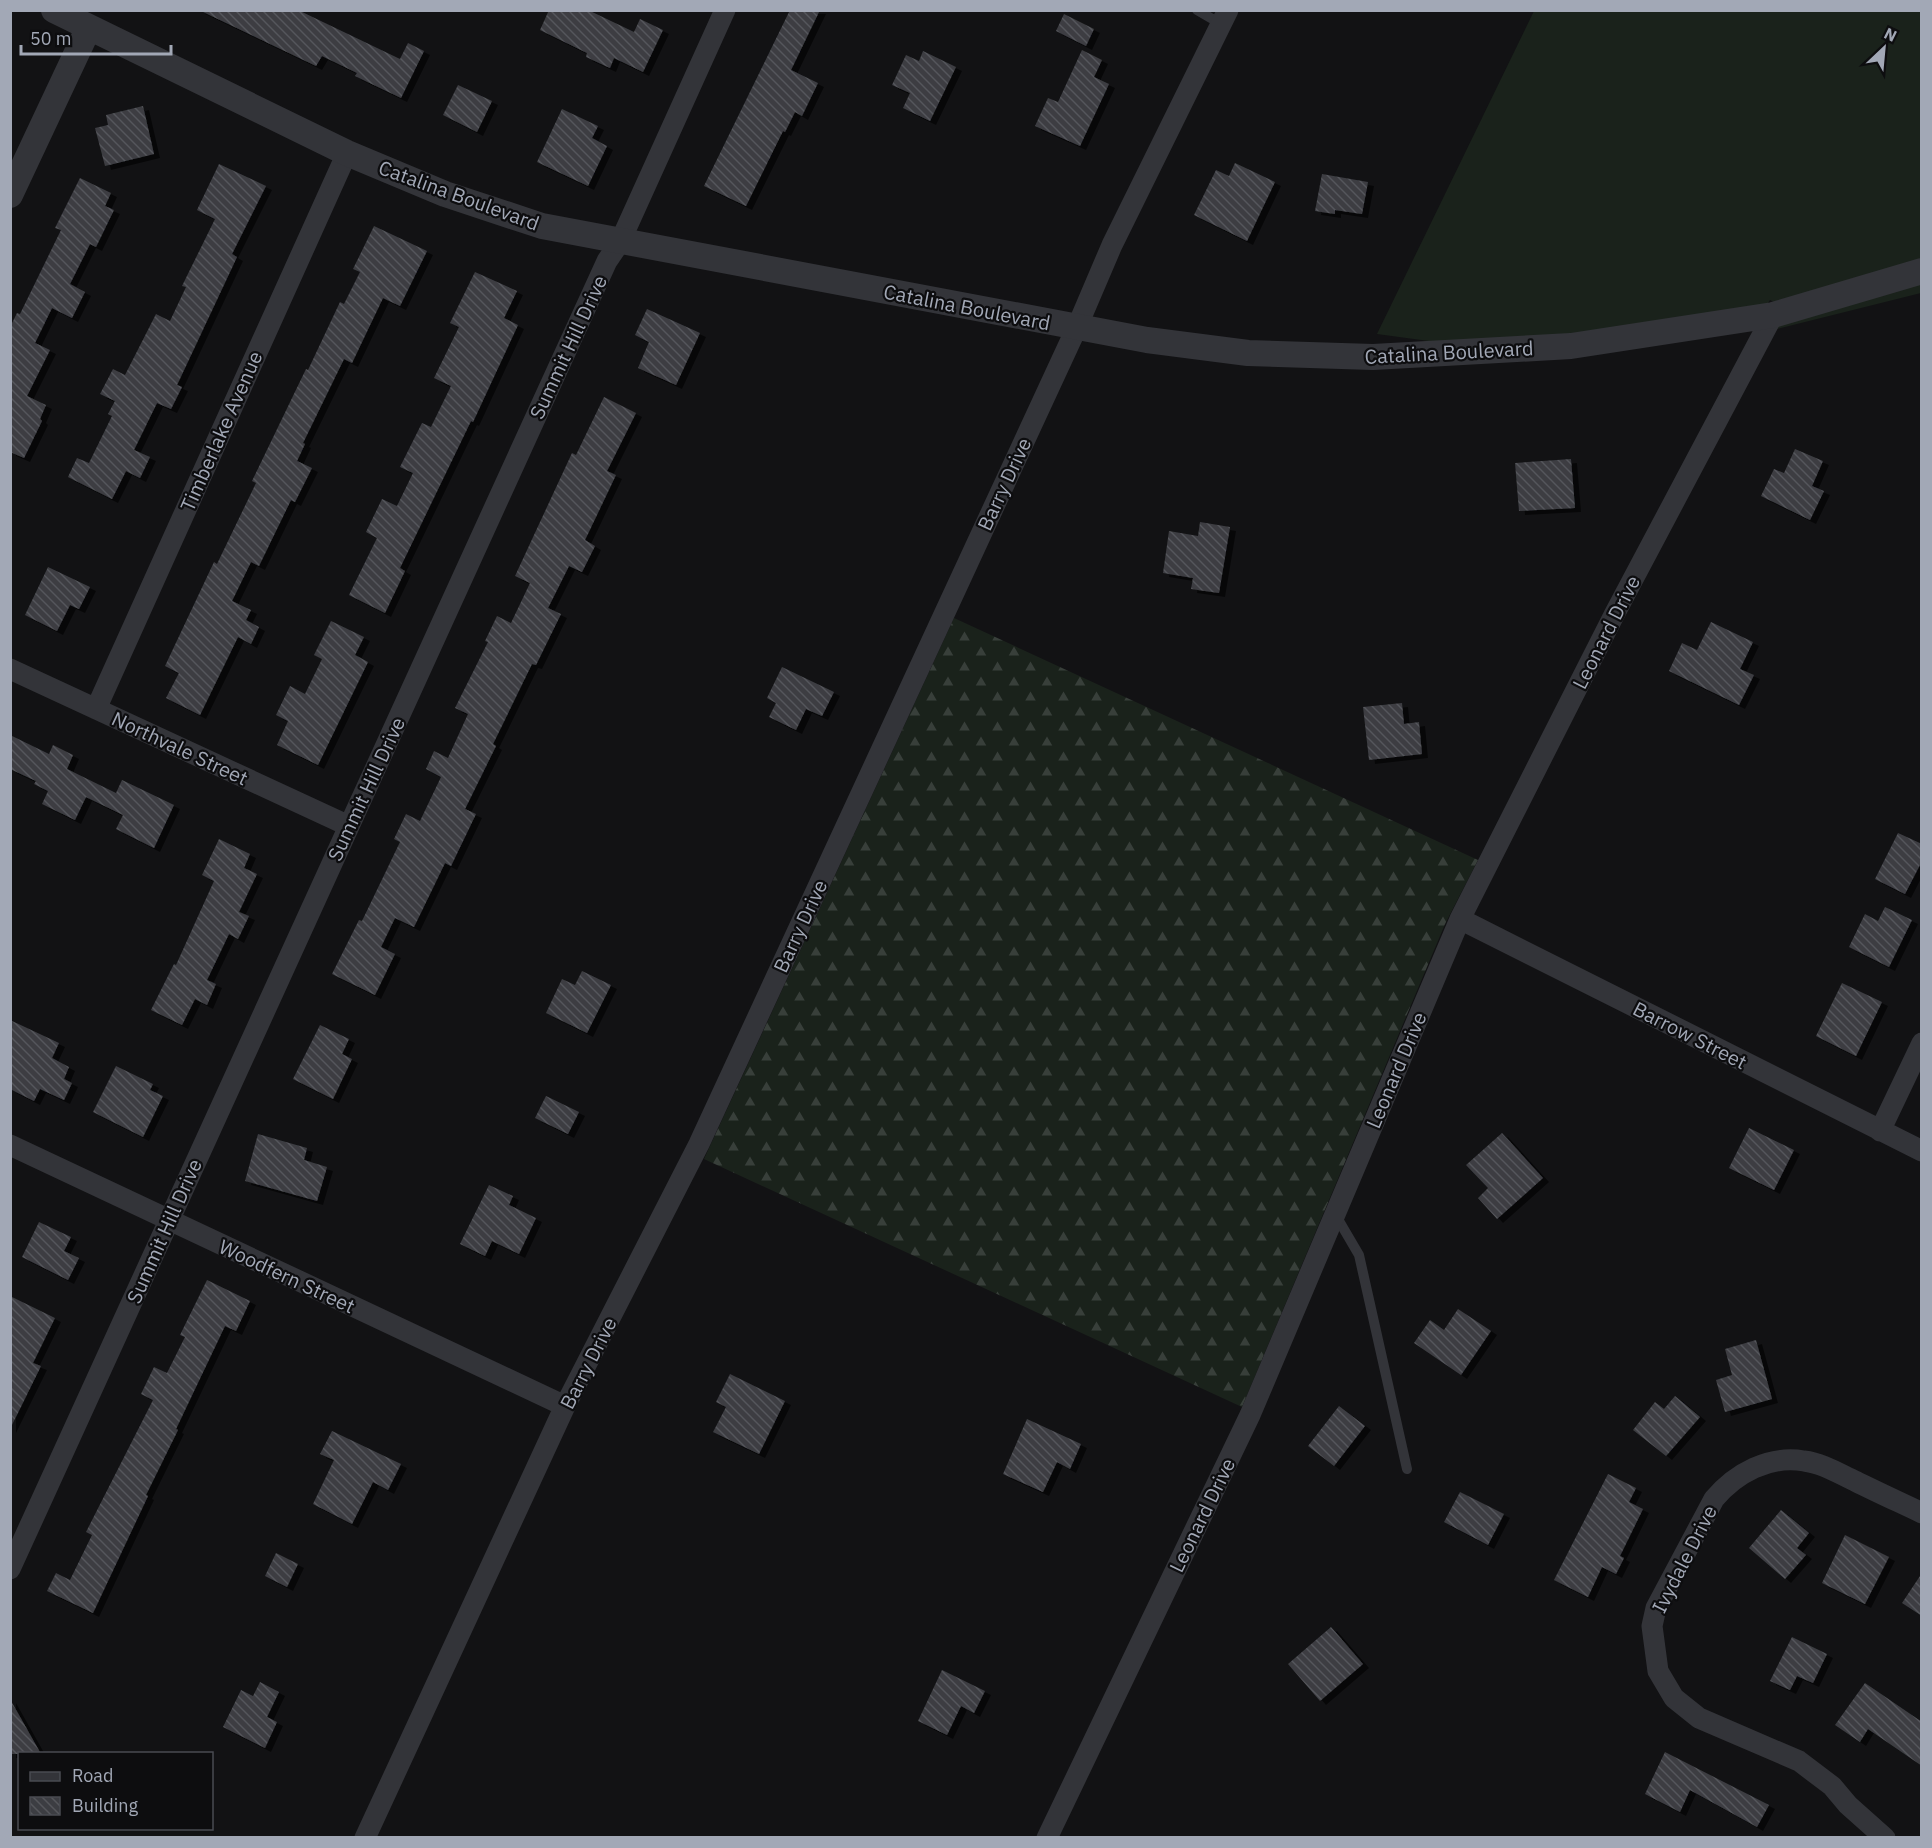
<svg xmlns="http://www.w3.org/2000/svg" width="1932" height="1848" font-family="'IBM Plex Sans',sans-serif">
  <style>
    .grass { fill: #1a221b }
    .forest { fill: url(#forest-firs) }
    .building { fill: url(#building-back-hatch); filter: url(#shadow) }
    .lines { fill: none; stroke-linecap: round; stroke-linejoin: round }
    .service { stroke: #333439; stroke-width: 10 }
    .minor { stroke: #333439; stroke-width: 21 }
    .tertiary { stroke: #333439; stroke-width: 26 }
    .labels { text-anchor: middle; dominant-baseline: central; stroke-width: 4.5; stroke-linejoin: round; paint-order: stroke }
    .street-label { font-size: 20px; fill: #a2a8b6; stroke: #0d0d0f }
  </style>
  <defs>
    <pattern id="forest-firs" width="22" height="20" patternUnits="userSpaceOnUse" patternTransform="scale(1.5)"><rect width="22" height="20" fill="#1a221b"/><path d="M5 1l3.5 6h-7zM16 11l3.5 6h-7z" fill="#383f3a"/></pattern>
    <pattern id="building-back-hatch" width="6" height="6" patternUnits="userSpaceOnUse" patternTransform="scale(1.5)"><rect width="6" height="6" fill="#3c3d42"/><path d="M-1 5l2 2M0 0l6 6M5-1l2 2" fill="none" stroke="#55565b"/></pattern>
    <filter id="shadow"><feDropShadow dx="6" dy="4" stdDeviation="0" flood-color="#0009"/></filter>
  </defs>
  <rect width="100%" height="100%" fill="#121214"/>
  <path class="grass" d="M1534,11h387v249l-145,43 -6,-3 -3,5 -196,30 -135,7 -59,-8z
    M1921,283v10l-144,36 2,-4z"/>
  <path class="forest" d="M954,618l524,242 -33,64 -203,483 -538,-248z"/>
  <path class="building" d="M199,10h99l102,49 8,-16 16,8 -23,47 -46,-22 2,-3 -35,-17 -6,10z
    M549,10h39l46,22 6,-13 23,11 -20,42 -29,-14 -4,10 -24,-11 1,-4 -47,-23z
    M790,10h30l-29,60 27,13 -16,33 -7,-4 -10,20 -2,-1 -37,75 -42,-20z
    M1064,14l30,15 -8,17 -30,-15z
    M1082,50l20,10 -8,17 15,7 -29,62 -45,-20 13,-28 10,4z
    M923,51l33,16 -26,54 -27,-13 7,-15 -18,-8 14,-30 13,6z
    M458,85l34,16 -15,31 -34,-17z
    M143,106l11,48 -49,12 -10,-38 13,-3 -2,-10z
    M562,109l36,17 -6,12 15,8 -19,40 -51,-24z
    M1235,163l40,19 -28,59 -53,-26 22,-45 13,6z
    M219,164l47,22 -34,68 5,3 -60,128 5,2 -11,22 -14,-6 -23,47 16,7 -10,21 -14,-7 -14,28 -44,-22 9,-19 12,5 23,-47 -4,-2 7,-13 -15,-7 13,-25 12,6 31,-61 14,7 16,-34 -4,-1 33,-67 -18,-9z
    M1322,174l46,8 -6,32 -27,-4v4l-20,-3z
    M80,178l31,15 -6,13 9,4 -18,37 -6,-3 -20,40 15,8 -13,26 -20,-10 -17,35 15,7 -23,46 19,9 -6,14 2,2 -18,37 -14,-6v-125l7,-14 3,1 41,-84 -6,-2z
    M374,226l53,25 -27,55 -17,-8 -31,65 -8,-4 -41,84 2,1 -8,17 15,7 -17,34 -4,-2 -32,66 -8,-4 -19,39 19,9 -5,10 13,7 -8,17 -13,-7 -38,78 -34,-17 13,-25 -14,-7 49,-104 3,2 39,-81 -4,-2 54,-112 2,1 32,-68 4,2 16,-32 -7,-3z
    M475,272l42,19 -13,27 14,7 -45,97 -2,-1 -71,147 5,3 -20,42 -36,-18 28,-57 -11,-6 16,-33 15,7 16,-33 -13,-6 22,-44 9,4 20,-41 -17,-8 25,-51 -9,-4z
    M647,309l53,24 -24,52 -38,-17 11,-26 -14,-7z
    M604,397l32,16 -29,58 9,4 -31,65 10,6 -13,26 -13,-6 -21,42 13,6 -25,51 -4,-1 -39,80 3,2 -31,63 11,5 -25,52 -6,-3 -31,64 -19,-9 -14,29 14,7 -20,41 -43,-21 27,-54 3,1 38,-79 -6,-3 12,-25 14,7 21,-44 -15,-8 8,-18 14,7 20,-44 -13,-6 33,-66 -3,-1 12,-25 14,7 19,-40 -15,-7 57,-123 4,2z
    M1795,449l28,12 -11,25 12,5 -14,29 -49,-24 13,-27 10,4z
    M1571,459l4,49 -56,3 -4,-48z
    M1200,522l30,5 -11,66 -28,-4 2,-11 -30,-5 6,-42 29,5z
    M48,567l42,20 -11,22 -9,-4 -13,26 -32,-16z
    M331,621l33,16 -9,18 13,7 -50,103 -41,-20 11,-24 -12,-6 14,-29 15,8 17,-35 -8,-4z
    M1711,622l42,20 -13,27 14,6 -15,30 -70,-34 13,-28 15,7z
    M782,667l52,25 -12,24 -16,-7 -10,21 -27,-13 7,-14 -9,-5z
    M1402,703l2,21 15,-2 3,32 -53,6 -6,-53z
    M10,735l39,19 4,-9 20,10 -6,14 49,24 6,-13 52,25 -20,43 -38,-19 7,-14 -37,-18 -11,23 -33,-16 6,-13 -14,-7 2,-3 -26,-12z
    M1898,833l24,11v17l-17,33 -30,-15z
    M219,839l31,15 -6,14 13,6 -18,38 10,4 -11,23 -9,-5 -22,46 9,4 -9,21 -12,-6 -13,26 -31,-15 23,-46 2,1 38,-84 -12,-6z
    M1885,907l27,13 -23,47 -40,-20 16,-33 13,7z
    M582,971l29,14 -24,48 -41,-20 16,-34 13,6z
    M1842,983l40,19 -26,54 -40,-20z
    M10,1020l49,23 -7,15 17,9 -5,12 8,4 -8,17 -24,-11 -6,12 -24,-12z
    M320,1025l29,14 -7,15 10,5 -19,40 -40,-20z
    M116,1066l37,18 -3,6 13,6 -20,41 -50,-25z
    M546,1096l33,16 -11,22 -33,-16z
    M1749,1128l45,22 -20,40 -45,-22z
    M1502,1133l41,45 -46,41 -19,-21 10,-10 -22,-23z
    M258,1134l49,14 -3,12 23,7 -10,34 -72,-20z
    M489,1185l24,11 -4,9 27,13 -17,36 -27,-13 -7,15 -25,-12z
    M39,1222l32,15 -7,14 15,7 -11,22 -46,-23z
    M207,1280l43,21 -14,30 -11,-5 -49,103 2,1 -32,65 2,1 -55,117 -46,-22 9,-18 14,7 22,-45 -6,-3 67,-132 -12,-6 13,-27 13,6 18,-36 -5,-2z
    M10,1296l45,22 -22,45 8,3 -31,63z
    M1458,1309l33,22 -30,44 -47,-32 16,-23 14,10z
    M1756,1340l16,59 -47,13 -9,-32 16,-5 -7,-26z
    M730,1374l55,27 -26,53 -46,-22 13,-25 -10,-5z
    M1675,1396l25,21 -34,39 -33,-26 22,-28 9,7z
    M1339,1406l26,20 -31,40 -26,-20z
    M1027,1419l54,25 -11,25 -13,-7 -14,30 -40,-18z
    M332,1431l69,33 -13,26 -15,-8 -21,42 -39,-20 21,-44 -14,-6z
    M1608,1474l28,14 -7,14 14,7 -23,47 4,2 -8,16 -14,-7 -14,30 -34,-17z
    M1460,1492l44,22 -16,31 -44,-23z
    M1781,1510l28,23 -12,15 9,7 -21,24 -36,-31z
    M1845,1535l44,22 -24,47 -43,-21z
    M276,1553l22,11 -11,23 -22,-11z
    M1922,1573v43l-20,-13z
    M1331,1627l32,37 -43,37 -32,-37z
    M1792,1637l35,17 -14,29 -16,-7 -7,14 -20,-9z
    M942,1670l43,21 -11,22 -13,-7 -14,29 -29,-14z
    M260,1682l19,10 -12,25 10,5 -12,26 -42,-21 18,-37 12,6z
    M1865,1683l57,39v44l-54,-37 -8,13 -25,-17z
    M10,1699l31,55h-31z
    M1665,1752l104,53 -12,22 -67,-37 -10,22 -35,-18z"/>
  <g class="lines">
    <path class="service" d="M1197,10l24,14
      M1335,1214l24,41 48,214"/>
    <path class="minor" d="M10,669l339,157
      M96,709l251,-556
      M1460,919l462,232
      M1880,1131l42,-88
      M10,1145l555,261
      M10,1569l597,-1308 13,-19 105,-232
      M365,1838l200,-432 134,-262 378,-817 35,-82 116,-235
      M1047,1838l203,-423 210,-496 154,-304 159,-300
      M1885,1838l-37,-33 -16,-19 -33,-25 -100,-43 -25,-20 -16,-27 -6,-45 4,-18 58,-109c22,-26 55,-44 90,-38 18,2 34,12 51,20 22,11 44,21 67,32"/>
    <path class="tertiary" d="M54,10l293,143 98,41 97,32 605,114 101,13 125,4 198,-11 202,-31 149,-44
      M10,195l79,-168"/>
  </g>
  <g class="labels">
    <g class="street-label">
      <text transform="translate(459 195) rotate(20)">Catalina Boulevard</text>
      <text transform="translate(967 307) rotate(11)">Catalina Boulevard</text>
      <text transform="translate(568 347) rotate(-65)">Summit Hill Drive</text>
      <text transform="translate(1449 352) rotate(-3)">Catalina Boulevard</text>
      <text transform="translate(221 431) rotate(-66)">Timberlake Avenue</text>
      <text transform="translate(1004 484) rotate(-65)">Barry Drive</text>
      <text transform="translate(1606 632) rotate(-63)">Leonard Drive</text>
      <text transform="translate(180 748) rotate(25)">Northvale Street</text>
      <text transform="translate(366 789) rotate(-65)">Summit Hill Drive</text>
      <text transform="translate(800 926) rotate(-65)">Barry Drive</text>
      <text transform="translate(1690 1035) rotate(27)">Barrow Street</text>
      <text transform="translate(1396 1070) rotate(-67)">Leonard Drive</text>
      <text transform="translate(164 1231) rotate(-66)">Summit Hill Drive</text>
      <text transform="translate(287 1276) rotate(25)">Woodfern Street</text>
      <text transform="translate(588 1363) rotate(-63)">Barry Drive</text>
      <text transform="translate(1202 1515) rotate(-64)">Leonard Drive</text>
      <text transform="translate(1684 1559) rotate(-63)">Ivydale Drive</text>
    </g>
  </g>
  <rect width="1932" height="1848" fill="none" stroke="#a2a8b6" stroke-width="24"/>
  <rect x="18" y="1752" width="195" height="78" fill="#0d0d0f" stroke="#494b52" stroke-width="1.5"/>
  <rect x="30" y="1772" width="30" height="9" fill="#333439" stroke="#494b52" stroke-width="1.5"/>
  <text x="72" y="1782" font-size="18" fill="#a2a8b6">Road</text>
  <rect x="30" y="1797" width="30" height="18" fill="url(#building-back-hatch)" stroke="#494b52" stroke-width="1.5"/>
  <text x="72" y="1812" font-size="18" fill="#a2a8b6">Building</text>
  <g transform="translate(1884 48) rotate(26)" stroke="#0d0d0f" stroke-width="4.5" paint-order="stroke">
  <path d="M0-4.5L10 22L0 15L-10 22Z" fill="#a2a8b6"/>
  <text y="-9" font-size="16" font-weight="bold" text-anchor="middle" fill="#a2a8b6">N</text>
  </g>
  <path d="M21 45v9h150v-9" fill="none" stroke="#a2a8b6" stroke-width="3"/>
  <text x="30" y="45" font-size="18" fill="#a2a8b6" stroke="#0d0d0f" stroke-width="4.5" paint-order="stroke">50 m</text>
</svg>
